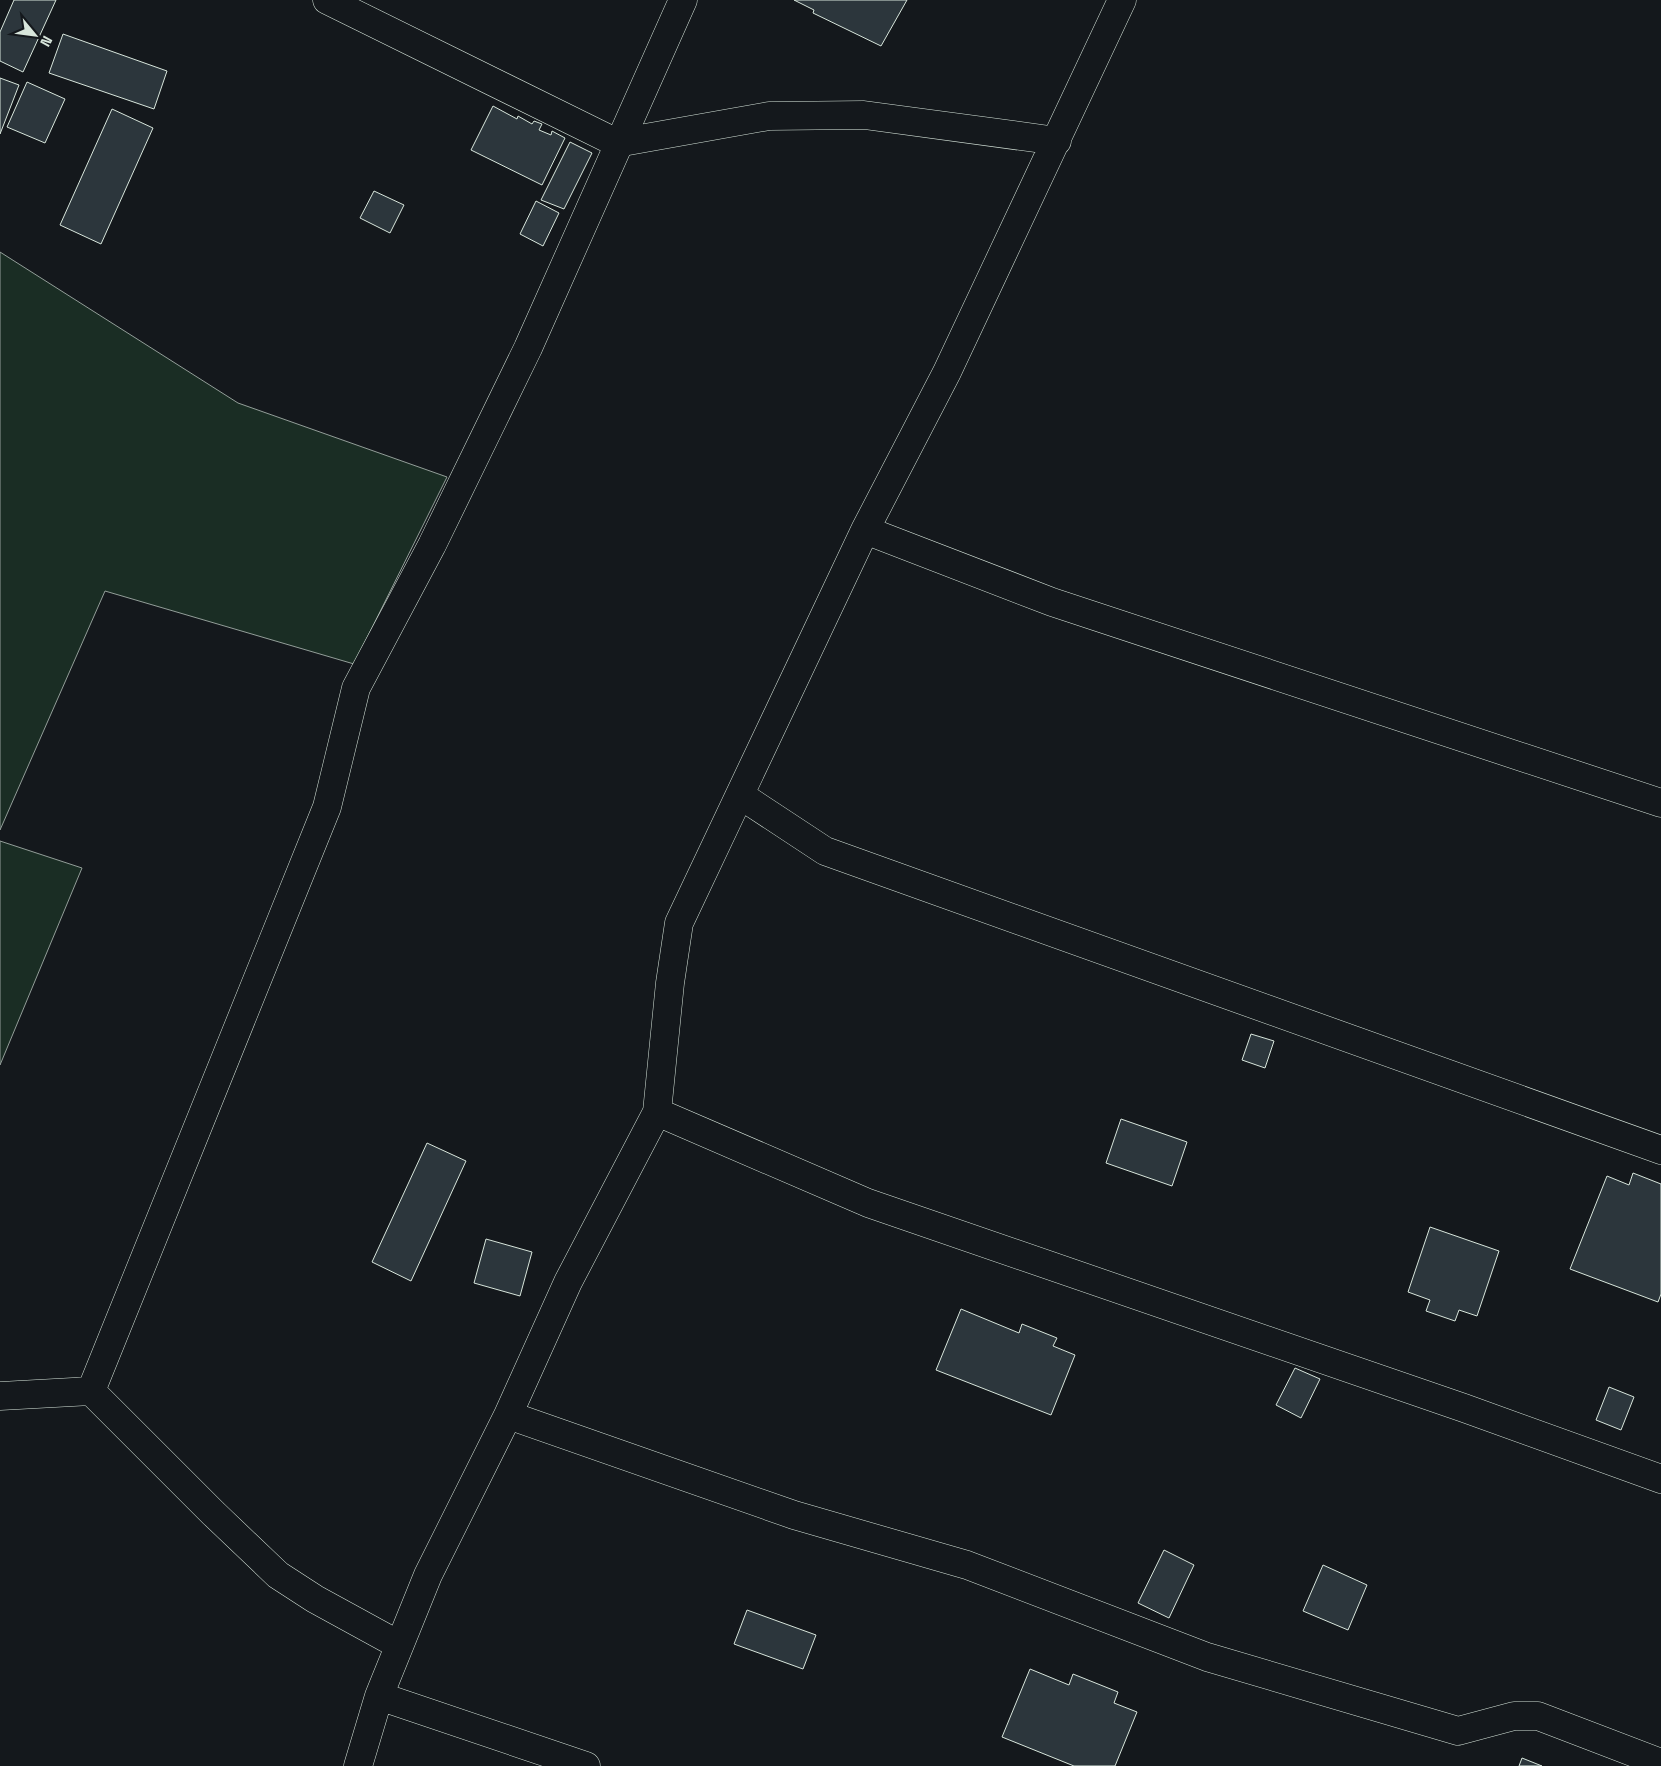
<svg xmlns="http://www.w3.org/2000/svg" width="1661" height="1766" font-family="'Space Grotesk',sans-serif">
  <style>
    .green { fill: #1a2d24; stroke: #939e99 }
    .building { fill: #2c363c; stroke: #d8e6dc }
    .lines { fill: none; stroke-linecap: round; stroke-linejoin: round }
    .minor-casing { stroke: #d8e6dc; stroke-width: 29 }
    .minor { stroke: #14181c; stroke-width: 28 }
  </style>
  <rect width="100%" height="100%" fill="#14181c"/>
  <path class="green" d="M0,252l238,151 209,74 -93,187 -249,-73 -105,239z
    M0,841l82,27 -82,197z"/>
  <path class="building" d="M14,0h42l-33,72 -23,-11v-29z
    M794,0h113l-26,46 -68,-33 1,-3z
    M63,34l104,37 -13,38 -105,-36z
    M0,78l19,7 -19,49z
    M27,82l38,17 -20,44 -38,-16z
    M493,106l24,13 1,-3 14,8 2,-3 8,3 -3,6 12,5 1,-4 13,7 -23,47 -71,-35z
    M112,109l41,19 -52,116 -41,-19z
    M570,142l22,11 -28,56 -23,-9z
    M374,191l30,14 -14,28 -30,-15z
    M536,201l23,12 -16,33 -23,-12z
    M1251,1034l23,7 -9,27 -23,-8z
    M1121,1119l66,23 -15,44 -66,-23z
    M427,1143l39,18 -55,120 -39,-19z
    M1633,1173l28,11v110l-3,8 -88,-33 37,-93 22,9z
    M1430,1227l69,24 -22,65 -18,-6 -4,11 -29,-10 4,-11 -22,-8z
    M486,1239l46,13 -12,44 -46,-13z
    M961,1309l58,24 3,-9 35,14 -4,8 22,9 -24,60 -115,-45z
    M1295,1368l25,11 -19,39 -25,-13z
    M1609,1387l25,10 -13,33 -25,-10z
    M1164,1550l30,15 -25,53 -31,-15z
    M1323,1565l44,20 -19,45 -45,-19z
    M747,1610l69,25 -13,34 -69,-25z
    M1030,1669l39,16 4,-11 45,18 -4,11 23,9 -22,54h-41l-72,-29z
    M1522,1758l20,8h-23z"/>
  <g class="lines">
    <g class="minor-casing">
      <path id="minor" d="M327,0l290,143 152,-27 95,-1 193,26
        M865,530l187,72 609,201
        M740,795l85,56 836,299
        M657,1112l211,91 596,205 197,71
        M91,1391l236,-584 29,-119 76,-143 96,-197 155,-348
        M0,1396l91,-5 122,122 65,62 37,24 84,46
        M508,1415l286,100 173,50 240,92 251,74 56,-15h24l123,47
        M379,1696l207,70
        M358,1766l21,-70 49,-121 80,-160 60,-133 89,-170 13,-129 9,-60 186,-393 82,-158 175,-372"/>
    </g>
    <use href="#minor" class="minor"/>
  </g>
  <g transform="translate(35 35) rotate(119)" stroke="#14181c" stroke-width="4" paint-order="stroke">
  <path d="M0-4L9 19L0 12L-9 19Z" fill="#d8e6dc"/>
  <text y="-8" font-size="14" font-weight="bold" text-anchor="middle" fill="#d8e6dc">N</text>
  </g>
</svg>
